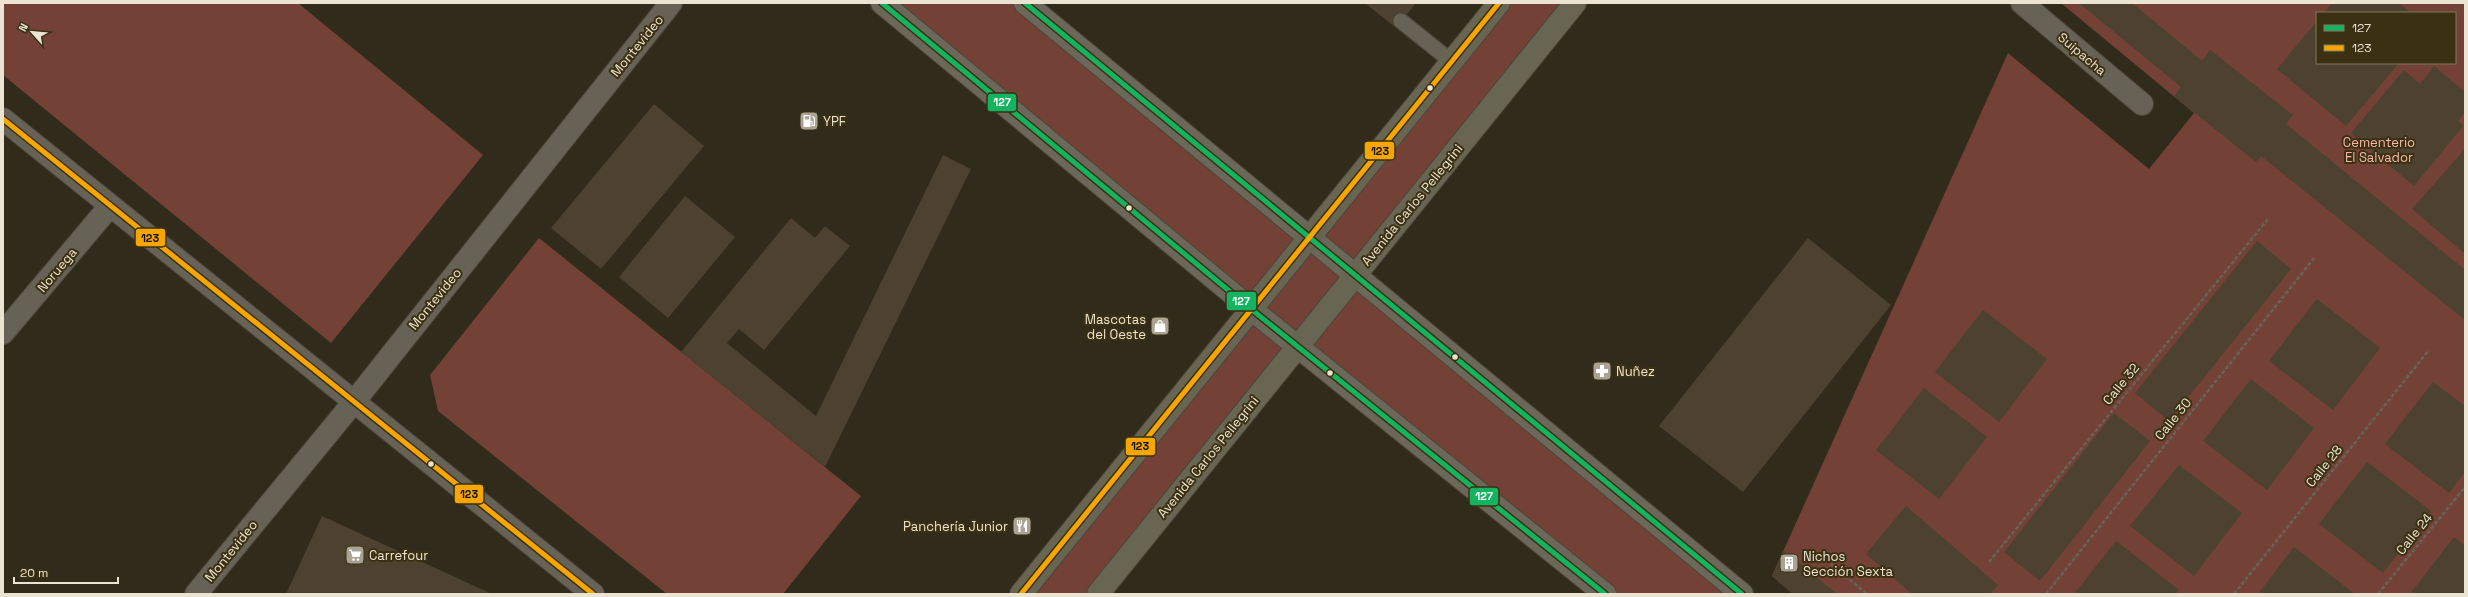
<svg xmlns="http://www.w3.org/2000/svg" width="2468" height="597" font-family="'Space Grotesk',sans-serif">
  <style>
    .green { fill: #744136; fill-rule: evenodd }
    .building { fill: #4d4130 }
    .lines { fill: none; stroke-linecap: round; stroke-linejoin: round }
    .service-casing { stroke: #4b4639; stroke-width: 17 }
    .minor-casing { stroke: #4b4639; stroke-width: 24 }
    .secondary-casing { stroke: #4b4639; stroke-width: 24 }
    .primary-casing { stroke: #4b4639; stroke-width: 24 }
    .path { stroke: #686357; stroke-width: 2.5; stroke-dasharray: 4 2; stroke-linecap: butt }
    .service { stroke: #676256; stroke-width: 15 }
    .minor { stroke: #676256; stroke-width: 22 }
    .secondary { stroke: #6c6859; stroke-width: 22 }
    .primary { stroke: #686652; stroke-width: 22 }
    .bus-1-casing { stroke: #3b3011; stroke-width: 8 }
    .bus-2-casing { stroke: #3b3011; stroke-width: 8 }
    .bus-1 { stroke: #13b361; stroke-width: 5 }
    .bus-2 { stroke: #f7a600; stroke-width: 5 }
    .bus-dot { fill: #ebe4d3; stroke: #3b3011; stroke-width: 1.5 }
    .labels { text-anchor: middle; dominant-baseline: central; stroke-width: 4; stroke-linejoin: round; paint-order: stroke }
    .street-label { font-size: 13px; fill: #ebe4d3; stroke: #3b3011 }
    .poi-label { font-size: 13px; fill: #ebe4d3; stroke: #3b3011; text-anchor: start }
    .park-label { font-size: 13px; fill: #f7b7ab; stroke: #3b3011 }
    .line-badge { stroke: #3b3011; stroke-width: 1.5 }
    .badge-label { font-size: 11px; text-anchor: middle; font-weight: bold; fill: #fff }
    .pale-badge-label { font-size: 11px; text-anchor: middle; font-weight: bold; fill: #111 }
  </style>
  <rect width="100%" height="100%" fill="#312b1b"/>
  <path class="green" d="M3,3h295l185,152 -152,188 -328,-268z
    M882,3h143l283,235 191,-235h76l-220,272 387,319h-137l-307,-247 -200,247h-77l230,-285z
    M2061,3h404v591h-672l-21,-18 236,-523 141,116 45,-56zM2317,13h138v50h-138z
    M539,238l322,258 -78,98h-116l-229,-183 -8,-36z"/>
  <path class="building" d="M1365,3h51l-20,25z
    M2079,3h53l70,58 8,-11 83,65 -7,9 179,146v50l-204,-164 -5,6 -82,-66 7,-9z
    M2332,3h67l12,10h-87z
    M2317,21v42h82l-53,63 -69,-57z
    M2434,66l31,26v20l-7,9 5,5 -49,60 -63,-53 53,-63 16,14z
    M654,104l50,42 -103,123 -50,-41z
    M2465,149v103l-1,1 -52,-44z
    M943,155l28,14 -146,298 -144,-115 110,-134 24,20 10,-12 25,20 -86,104 -25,-21 -12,14 89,73z
    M685,196l50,41 -67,81 -49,-41z
    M1808,238l83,67 -148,187 -84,-66z
    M2257,241l34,28 -122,152 -34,-28z
    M2317,299l63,49 -47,62 -64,-49z
    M1983,310l64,49 -48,63 -64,-50z
    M2251,379l63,49 -47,62 -64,-49z
    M2433,382l32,24v66l-16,21 -64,-49z
    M1924,388l63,49 -48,62 -63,-49z
    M2114,413l36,28 -110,140 -36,-29z
    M2367,462l64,49 -48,62 -64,-49z
    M2179,465l63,48 -48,63 -64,-50z
    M1906,506l92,79 -8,9h-78l-46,-40z
    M322,516l170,78h-206z
    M2454,537l11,9v48h-55z
    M2116,541l63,49 -3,4h-102z
    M2294,547l61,47h-97z
    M1783,550l54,44h-44l-21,-18z"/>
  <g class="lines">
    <g class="service-casing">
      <path id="service" d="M1401,21l50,40"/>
    </g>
    <g class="minor-casing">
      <path id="minor" d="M2022,3l120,101
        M3,119l590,475
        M3,333l107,-127
        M196,594l157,-191 318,-400"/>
    </g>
    <g class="secondary-casing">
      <path id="secondary" d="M882,3l369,306 354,285
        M1025,3l717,591"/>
    </g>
    <g class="primary-casing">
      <path id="primary" d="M1021,594l478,-591
        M1098,594l477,-591"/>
    </g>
    <path class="path" d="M1989,562l279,-343
      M1831,564l36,30
      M2046,594l269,-337
      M2234,594l195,-244
      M2378,594l87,-107"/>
    <use href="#service" class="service"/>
    <use href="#minor" class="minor"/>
    <use href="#secondary" class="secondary"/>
    <use href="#primary" class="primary"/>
    <g class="bus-1-casing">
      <path id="bus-1" d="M882,3l369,306 354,285
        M1025,3l717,591"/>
    </g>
    <g class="bus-2-casing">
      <path id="bus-2" d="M3,119l590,475
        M1021,594l478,-591"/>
    </g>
    <use href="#bus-1" class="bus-1"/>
    <use href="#bus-2" class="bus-2"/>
  </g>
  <defs>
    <g id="fuel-square" transform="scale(1)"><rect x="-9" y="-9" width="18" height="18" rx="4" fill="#aaa393" stroke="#3b3011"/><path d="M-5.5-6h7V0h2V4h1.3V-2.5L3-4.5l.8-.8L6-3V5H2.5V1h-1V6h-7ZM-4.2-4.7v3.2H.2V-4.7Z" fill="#fff"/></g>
    <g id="shop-square" transform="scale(1)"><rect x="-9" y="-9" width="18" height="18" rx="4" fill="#aaa393" stroke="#3b3011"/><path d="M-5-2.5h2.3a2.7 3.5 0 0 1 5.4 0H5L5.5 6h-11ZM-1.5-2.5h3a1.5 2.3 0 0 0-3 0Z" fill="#fff"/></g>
    <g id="pharmacy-square" transform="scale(1)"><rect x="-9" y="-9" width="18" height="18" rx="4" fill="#aaa393" stroke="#3b3011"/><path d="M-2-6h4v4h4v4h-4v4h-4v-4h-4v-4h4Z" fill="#fff"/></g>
    <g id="restaurant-square" transform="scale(1)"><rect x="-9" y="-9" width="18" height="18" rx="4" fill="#aaa393" stroke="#3b3011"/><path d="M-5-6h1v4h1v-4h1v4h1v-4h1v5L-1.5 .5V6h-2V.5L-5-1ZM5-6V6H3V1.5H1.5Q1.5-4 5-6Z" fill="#fff"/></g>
    <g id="supermarket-square" transform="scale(1)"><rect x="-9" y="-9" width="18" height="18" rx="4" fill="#aaa393" stroke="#3b3011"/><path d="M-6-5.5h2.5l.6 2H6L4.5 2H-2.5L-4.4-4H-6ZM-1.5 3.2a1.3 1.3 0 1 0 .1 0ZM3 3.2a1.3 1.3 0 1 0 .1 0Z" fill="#fff"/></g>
    <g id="building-square" transform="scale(1)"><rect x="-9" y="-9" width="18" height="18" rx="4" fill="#aaa393" stroke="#3b3011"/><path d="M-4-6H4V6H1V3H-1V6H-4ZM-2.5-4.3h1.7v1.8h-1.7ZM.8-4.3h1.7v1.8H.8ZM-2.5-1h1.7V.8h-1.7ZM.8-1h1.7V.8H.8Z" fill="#fff"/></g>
  </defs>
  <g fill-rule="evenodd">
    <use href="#fuel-square" x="809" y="121"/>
    <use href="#shop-square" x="1160" y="326"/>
    <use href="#pharmacy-square" x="1602" y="371"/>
    <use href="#restaurant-square" x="1022" y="526"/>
    <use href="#supermarket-square" x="355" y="555"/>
    <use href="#building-square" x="1789" y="563"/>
  </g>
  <g class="bus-dot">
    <circle cx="1430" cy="88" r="3.5"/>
    <circle cx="1129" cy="208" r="3.5"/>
    <circle cx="1455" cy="357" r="3.5"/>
    <circle cx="1330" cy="373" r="3.5"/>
    <circle cx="431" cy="464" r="3.5"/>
  </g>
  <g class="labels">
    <g class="street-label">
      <text transform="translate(637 46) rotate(-51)">Montevideo</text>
      <text transform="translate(2082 54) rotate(40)">Suipacha</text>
      <text transform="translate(1412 205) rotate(-51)">Avenida Carlos Pellegrini</text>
      <text transform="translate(57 270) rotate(-50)">Noruega</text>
      <text transform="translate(435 299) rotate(-51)">Montevideo</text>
      <text transform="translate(2121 384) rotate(-51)">Calle 32</text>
      <text transform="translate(2173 419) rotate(-51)">Calle 30</text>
      <text transform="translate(1208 457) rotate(-51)">Avenida Carlos Pellegrini</text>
      <text transform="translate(2324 466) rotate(-51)">Calle 28</text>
      <text transform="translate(2414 534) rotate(-51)">Calle 24</text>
      <text transform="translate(231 551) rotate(-51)">Montevideo</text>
    </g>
    <g class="poi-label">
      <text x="823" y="121">YPF</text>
      <text x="1146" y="319" text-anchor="end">Mascotas<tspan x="1146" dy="15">del Oeste</tspan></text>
      <text x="1616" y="371">Nuñez</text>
      <text x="1008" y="526" text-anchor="end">Panchería Junior</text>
      <text x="369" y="555">Carrefour</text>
      <text x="1803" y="556">Nichos<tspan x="1803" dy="15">Sección Sexta</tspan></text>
    </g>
    <g class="park-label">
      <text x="2379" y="142">Cementerio<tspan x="2379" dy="15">El Salvador</tspan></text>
    </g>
  </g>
  <g class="line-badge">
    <rect x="987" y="93" width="30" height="19" rx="4" fill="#13b361"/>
    <rect x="1364" y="141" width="31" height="19" rx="4" fill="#f7a600"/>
    <rect x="135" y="228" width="31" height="19" rx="4" fill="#f7a600"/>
    <rect x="1226" y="291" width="31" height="20" rx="4" fill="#13b361"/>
    <rect x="1125" y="437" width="31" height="19" rx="4" fill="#f7a600"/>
    <rect x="454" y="484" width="30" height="20" rx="4" fill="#f7a600"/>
    <rect x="1469" y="487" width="30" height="19" rx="4" fill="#13b361"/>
  </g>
  <g class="badge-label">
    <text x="1002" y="106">127</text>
    <text x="1241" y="305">127</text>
    <text x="1484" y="500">127</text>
  </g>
  <g class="pale-badge-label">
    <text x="1380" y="155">123</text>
    <text x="150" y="242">123</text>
    <text x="1140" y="450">123</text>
    <text x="469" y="498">123</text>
  </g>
  <rect width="2468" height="597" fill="none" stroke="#ebe4d3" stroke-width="8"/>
  <rect x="2316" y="12" width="140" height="52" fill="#3b3011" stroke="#81785f"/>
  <rect x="2324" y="25" width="20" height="6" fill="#13b361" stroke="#81785f"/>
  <text x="2352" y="32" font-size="12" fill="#ebe4d3">127</text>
  <rect x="2324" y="45" width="20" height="6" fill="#f7a600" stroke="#81785f"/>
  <text x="2352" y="52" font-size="12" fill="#ebe4d3">123</text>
  <g transform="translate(32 32) rotate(297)" stroke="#3b3011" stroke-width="3" paint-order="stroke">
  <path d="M0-3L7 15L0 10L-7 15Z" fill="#ebe4d3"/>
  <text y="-6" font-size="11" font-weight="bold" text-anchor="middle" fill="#ebe4d3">N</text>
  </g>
  <path d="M14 577v6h104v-6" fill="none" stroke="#ebe4d3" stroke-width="2"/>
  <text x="20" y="577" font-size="12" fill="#ebe4d3" stroke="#3b3011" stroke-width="3" paint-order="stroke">20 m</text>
</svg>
